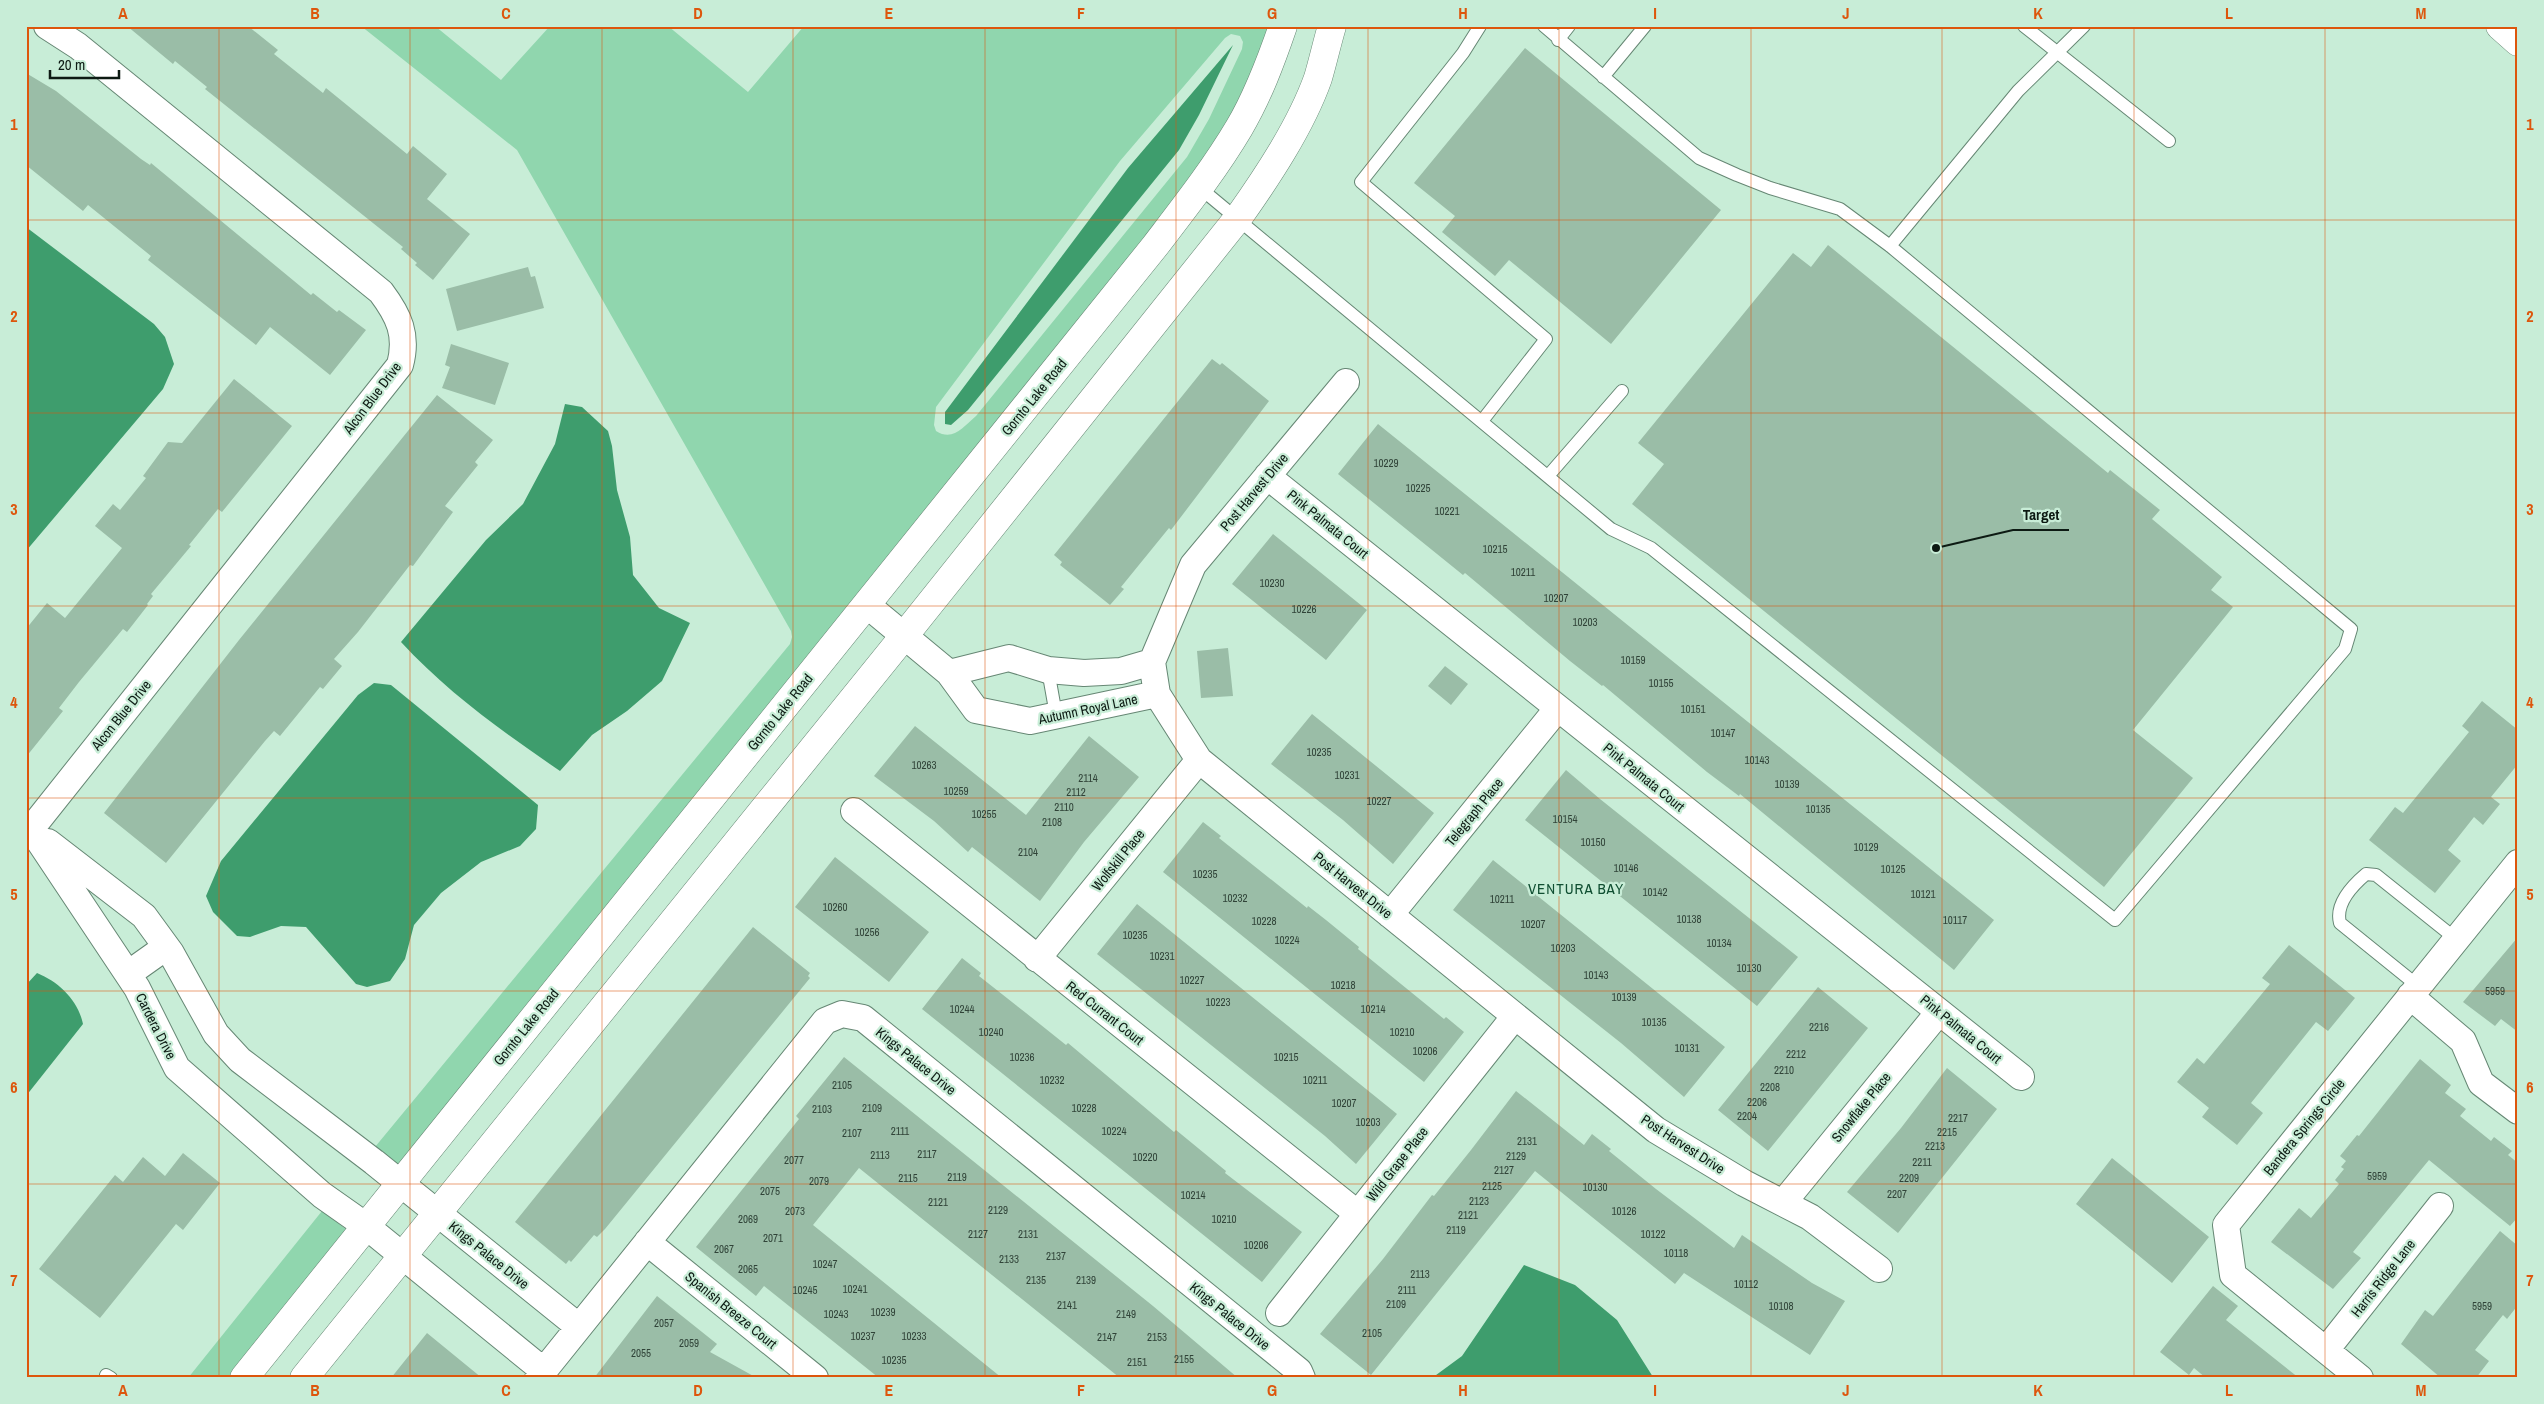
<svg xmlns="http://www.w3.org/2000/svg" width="2544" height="1404" font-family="'Archivo Narrow',sans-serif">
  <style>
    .green { fill: #90d6ae; fill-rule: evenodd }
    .water { fill: #3e9d6d }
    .building { fill: #9abda7 }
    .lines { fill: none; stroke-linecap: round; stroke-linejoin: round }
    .service-casing { stroke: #668774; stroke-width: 14 }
    .minor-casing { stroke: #668774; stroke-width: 28 }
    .tertiary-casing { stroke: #668774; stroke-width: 29 }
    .secondary-casing { stroke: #668774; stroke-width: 29 }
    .service { stroke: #fff; stroke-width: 12 }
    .minor { stroke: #fff; stroke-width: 26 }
    .tertiary { stroke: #fff; stroke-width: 28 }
    .secondary { stroke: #fff; stroke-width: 28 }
    .grid { fill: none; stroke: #dd560c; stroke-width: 1; stroke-opacity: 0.55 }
    .labels { text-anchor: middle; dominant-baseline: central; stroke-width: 4.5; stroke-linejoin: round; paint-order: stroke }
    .number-label { font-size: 11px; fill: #304338 }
    .street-label { font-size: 14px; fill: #0d1a13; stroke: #c8edd7 }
    .neighbourhood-label { font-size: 15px; letter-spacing: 1px; fill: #104f32; stroke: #c8edd7 }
    .leader { fill: none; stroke: #0d1a13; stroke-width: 2 }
    .callout-dot { fill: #0d1a13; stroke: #c8edd7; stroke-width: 2 }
    .callout-label { font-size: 15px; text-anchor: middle; font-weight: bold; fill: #0d1a13; stroke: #c8edd7; stroke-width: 4.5; stroke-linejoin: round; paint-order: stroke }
    .neatline { fill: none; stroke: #dd560c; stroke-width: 2 }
    .grid-label { font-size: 16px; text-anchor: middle; font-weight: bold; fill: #dd560c }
  </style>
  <rect width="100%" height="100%" fill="#c8edd7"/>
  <path class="green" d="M361,26h74l66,54 49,-54h118l80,66 56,-66h466l-18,47 -23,48 -39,60 -791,985 -24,-19 415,-503 2,-7 -1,-6 -274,-481zM1231,34l9,2 3,6 -1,7 -33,70 -22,38 -211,259c-13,11 -23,26 -40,15l-2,-6 2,-18 184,-246 105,-123z
    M322,1211l25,19 -118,148h-41z"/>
  <path class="water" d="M1233,45l-34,70 -20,35 -211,260 -17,15 -6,-1v-12l183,-244z
    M26,227l128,97 11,13 9,27 -11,25 -137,162z
    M565,404l17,3 26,24 4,15 5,44 13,47 3,38 26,33 31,15 -28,58 -35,30 -35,24 -32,36c-57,-39 -112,-78 -159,-129l85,-102 37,-36 32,-60z
    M374,683l17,2 147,120 -2,24 -16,17 -39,16 -40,31 -27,32 -9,34 -15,22 -23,6 -11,-3 -50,-57 -25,-1 -31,11 -13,-1 -24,-24 -7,-16 15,-35 137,-166z
    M37,973c22,9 41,27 46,51l-57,72v-111z
    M1524,1265l51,20 42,35 36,57 5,1h-226l30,-22z"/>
  <path class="building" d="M127,26h121l30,24 -4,4 49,39 3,-5 81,66 6,-8 34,28 -20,25 43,35 -37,46 -18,-15 2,-2 -16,-14 2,-2 -198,-158 2,-2 -32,-26 -2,3z
    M1525,48l196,162 -110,134 -102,-84 -14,16 -53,-44 13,-16 -41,-33z
    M26,73l30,18 85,68 9,6 1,-2 160,132 2,-2 24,19 2,-2 27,20 -36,45 -60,-48 -14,18 -108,-85 3,-4 -63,-51 -5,6 -57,-46z
    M1828,245l280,228 2,-3 50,40 -8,9 70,58 -11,13 22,17 -100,123 60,48 -89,109 -472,-383 32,-40 -26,-21 155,-190 18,14z
    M528,267l3,10 4,-1 9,32 -87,23 -11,-42z
    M451,344l58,19 -14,42 -53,-17 8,-21 -5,-2z
    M1212,359l8,6 2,-2 47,38 -98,129 -2,-2 -48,59 3,2 -14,16 -50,-40 2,-3 -8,-7z
    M234,379l58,47 -70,86 -4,-3 -29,36 2,1 -40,48 2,2 -6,8 1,1 -21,27 -4,-3 -44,53 -20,26 4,3 -37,46v-128l21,-26 18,15 57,-70 -27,-22 18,-22 7,6 26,-32 -3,-2 25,-34 14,1z
    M437,395l56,45 -18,22 3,3 -33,41 8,6 -40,54 -3,-1 -52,67 -24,27 8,7 -19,23 -3,-2 -40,49 -6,-5 -9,10 -99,122 -62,-50 135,-173z
    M1378,424l616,496 -40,50 -214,-176 -1,2 -32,-24 -104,-87 -1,1 -32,-25 -105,-88 -2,2 -125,-101z
    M1273,534l94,76 -41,50 -94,-76z
    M1228,648l5,48 -32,2 -4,-47z
    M1445,666l23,18 -17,21 -23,-19z
    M2482,701l36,29v34l-27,33 9,7 -17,21 -9,-8 -26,33 13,11 -26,32 -66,-53 26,-33 8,6 66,-81 -7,-6z
    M1312,714l122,99 -41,51 -50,-44 -72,-56z
    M915,726l111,89 63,-79 50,41 -55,65 -44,59 -68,-54 -4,5 -34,-31 -60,-45z
    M1566,770l34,29 198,158 -41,49 -232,-186z
    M1203,822l18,14 -2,2 88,70 1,-2 18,14 33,27 -1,2 86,70 2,-2 18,15 -40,50 -261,-210z
    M835,857l94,75 -40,50 -94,-75z
    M1493,860l232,187 -41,50 -63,-54 -168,-133z
    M1137,904l260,210 -41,50 -31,-28 -228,-182z
    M753,927l57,46 -2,3 2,2 -205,251 -8,8 -3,-2 -23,27 -2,-2 -3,4 -51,-42z
    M2518,937v95l-17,-13 -6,7 -32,-24z
    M2289,945l66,53 -27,33 -12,-9 -65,81 12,10 -26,32 -35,-28 7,-9 -32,-26 20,-24 7,6 66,-80 -8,-6z
    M962,958l19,15 -2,3 47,37 40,32 2,-2 106,89 2,-2 50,41 -1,2 77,59 -40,50 -340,-273z
    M1818,987l50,41 -100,123 -50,-41z
    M844,1057l309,249 85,72h-118l-261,-210 -46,57 189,153h-123l-115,-92 -8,10 -60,-49 103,-128 -3,-3z
    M2420,1059l31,26 -6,8 21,16 -6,7 31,25 3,-4 18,14 -4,4 10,8v54l-8,9 -81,-66 -76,92 8,6 -28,31 -62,-47 28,-34 12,10 28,-34 -4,-4 9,-11 -3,-2 5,-6 -6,-5 17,-21 2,1z
    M1947,1068l50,41 -99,124 -51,-41 54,-64z
    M1516,1091l68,54 8,-11 19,15 -2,2 47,38 78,59 8,-13 70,48 33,18 -35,54 -126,-82 -9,11 -140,-113 -164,204 -51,-41 63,-75 49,-64 2,1 37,-46z
    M183,1153l37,30 -37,47 -7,-6 -76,94 -61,-49 76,-94 8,7 20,-25 22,19z
    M2112,1158l97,79 -37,46 -96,-79z
    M2500,1231l18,15v59l-11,14 -4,-4 -28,35 14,11 -13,17h-35l-40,-34 24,-34 8,6z
    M2213,1286l25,20 -12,14 73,58h-93l-12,-10 -5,7 -29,-23z
    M657,1296l60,48 -7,8 47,26h-163z
    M427,1333l55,45h-91z"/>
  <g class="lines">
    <g class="service-casing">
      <path id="service" d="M1480,26l-17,27 -102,129 185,157 -64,82
        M2024,26l145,115
        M1558,40l11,-14
        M1603,77l42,-51
        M1200,188l411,341 40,19 464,372 230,-271 6,-20 -461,-383 -50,-37 -70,-21 -33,-13 -38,-17 -155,-132
        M1890,246l128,-155 66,-65
        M1548,476l74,-85
        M1048,670l8,45
        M2418,986l-78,-63c-5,-19 13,-38 26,-49l10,1 80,64
        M108,1378l-2,-3 5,3"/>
    </g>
    <g class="minor-casing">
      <path id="minor" d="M1346,382l-153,183 -41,97 5,32 42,66 457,370 88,53 66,34 69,52
        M1267,476l754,601
        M867,605l82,68 27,37 54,11 127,-27
        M949,673l60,-15 39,12 36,3 37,-2 31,-9
        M854,811l504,403
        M31,829l369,-464c8,-30 -1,-49 -19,-73l-303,-246 -31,-20
        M31,829l106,159 40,80 145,127 44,31 178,145
        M48,842l96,74 27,37 45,81 24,26 134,102 205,165
        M1390,915l168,-207
        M1037,959l162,-199
        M128,974l38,-27
        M2410,996l53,45 18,42 37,28
        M1783,1203l156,-191
        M647,1242l168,136
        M1279,1313l236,-297
        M2326,1350l114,-144
        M538,1378l287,-357 17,-7 21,4 436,353 3,7
        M2360,1378l-127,-103 -7,-50 292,-362"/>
    </g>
    <g class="tertiary-casing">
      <path id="tertiary" d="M244,1378l911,-1132c29,-38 59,-76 84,-118 19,-32 32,-67 44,-102
        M304,1378l600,-742 334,-418c29,-41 63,-92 80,-140 5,-17 9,-35 14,-52"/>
    </g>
    <g class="secondary-casing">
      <path id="secondary" d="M2500,26l18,16"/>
    </g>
    <use href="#service" class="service"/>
    <use href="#minor" class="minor"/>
    <use href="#tertiary" class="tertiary"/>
    <use href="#secondary" class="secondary"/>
  </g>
  <path class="grid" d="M219,26v1352M410,26v1352M602,26v1352M793,26v1352M985,26v1352M1176,26v1352M1368,26v1352M1559,26v1352M1751,26v1352M1942,26v1352M2134,26v1352M2325,26v1352M26,220h2492M26,413h2492M26,606h2492M26,798h2492M26,991h2492M26,1184h2492"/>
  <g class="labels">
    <g class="number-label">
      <text x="1386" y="463">10229</text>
      <text x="1418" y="488">10225</text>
      <text x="1447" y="511">10221</text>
      <text x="1495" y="549">10215</text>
      <text x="1523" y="572">10211</text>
      <text x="1272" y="583">10230</text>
      <text x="1556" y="598">10207</text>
      <text x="1304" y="609">10226</text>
      <text x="1585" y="622">10203</text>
      <text x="1633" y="660">10159</text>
      <text x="1661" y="683">10155</text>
      <text x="1693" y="709">10151</text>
      <text x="1723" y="733">10147</text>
      <text x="1319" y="752">10235</text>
      <text x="1757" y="760">10143</text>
      <text x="924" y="765">10263</text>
      <text x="1347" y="775">10231</text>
      <text x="1088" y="778">2114</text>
      <text x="1787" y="784">10139</text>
      <text x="956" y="791">10259</text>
      <text x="1076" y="792">2112</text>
      <text x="1379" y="801">10227</text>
      <text x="1064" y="807">2110</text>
      <text x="1818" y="809">10135</text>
      <text x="984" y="814">10255</text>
      <text x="1565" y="819">10154</text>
      <text x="1052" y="822">2108</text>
      <text x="1593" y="842">10150</text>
      <text x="1866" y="847">10129</text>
      <text x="1028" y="852">2104</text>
      <text x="1626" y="868">10146</text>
      <text x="1893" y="869">10125</text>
      <text x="1205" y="874">10235</text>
      <text x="1655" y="892">10142</text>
      <text x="1923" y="894">10121</text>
      <text x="1235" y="898">10232</text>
      <text x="1502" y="899">10211</text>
      <text x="835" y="907">10260</text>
      <text x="1689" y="919">10138</text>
      <text x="1955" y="920">10117</text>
      <text x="1264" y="921">10228</text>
      <text x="1533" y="924">10207</text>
      <text x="867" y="932">10256</text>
      <text x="1135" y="935">10235</text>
      <text x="1287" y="940">10224</text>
      <text x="1719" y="943">10134</text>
      <text x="1563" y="948">10203</text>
      <text x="1162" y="956">10231</text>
      <text x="1749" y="968">10130</text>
      <text x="1596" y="975">10143</text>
      <text x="1192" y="980">10227</text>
      <text x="1343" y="985">10218</text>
      <text x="2495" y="991">5959</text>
      <text x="1624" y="997">10139</text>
      <text x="1218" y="1002">10223</text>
      <text x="962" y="1009">10244</text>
      <text x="1373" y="1009">10214</text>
      <text x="1654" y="1022">10135</text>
      <text x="1819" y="1027">2216</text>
      <text x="991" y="1032">10240</text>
      <text x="1402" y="1032">10210</text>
      <text x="1687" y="1048">10131</text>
      <text x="1425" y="1051">10206</text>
      <text x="1796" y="1054">2212</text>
      <text x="1022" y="1057">10236</text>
      <text x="1286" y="1057">10215</text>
      <text x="1784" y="1070">2210</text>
      <text x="1052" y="1080">10232</text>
      <text x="1315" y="1080">10211</text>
      <text x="842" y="1085">2105</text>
      <text x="1770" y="1087">2208</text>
      <text x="1757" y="1102">2206</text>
      <text x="1344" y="1103">10207</text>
      <text x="872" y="1108">2109</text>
      <text x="1084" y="1108">10228</text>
      <text x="822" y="1109">2103</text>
      <text x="1747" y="1116">2204</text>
      <text x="1958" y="1118">2217</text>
      <text x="1368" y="1122">10203</text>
      <text x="900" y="1131">2111</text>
      <text x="1114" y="1131">10224</text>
      <text x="1947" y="1132">2215</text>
      <text x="852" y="1133">2107</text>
      <text x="1527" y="1141">2131</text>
      <text x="1935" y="1146">2213</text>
      <text x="927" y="1154">2117</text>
      <text x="880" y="1155">2113</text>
      <text x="1516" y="1156">2129</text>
      <text x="1145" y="1157">10220</text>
      <text x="794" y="1160">2077</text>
      <text x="1922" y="1162">2211</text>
      <text x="1504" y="1170">2127</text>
      <text x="2377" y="1176">5959</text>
      <text x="957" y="1177">2119</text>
      <text x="908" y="1178">2115</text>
      <text x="1909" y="1178">2209</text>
      <text x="819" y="1181">2079</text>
      <text x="1492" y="1186">2125</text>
      <text x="1595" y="1187">10130</text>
      <text x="770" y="1191">2075</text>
      <text x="1897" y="1194">2207</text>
      <text x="1193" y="1195">10214</text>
      <text x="1479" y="1201">2123</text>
      <text x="938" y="1202">2121</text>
      <text x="998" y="1210">2129</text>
      <text x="795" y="1211">2073</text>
      <text x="1624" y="1211">10126</text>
      <text x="1468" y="1215">2121</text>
      <text x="748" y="1219">2069</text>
      <text x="1224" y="1219">10210</text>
      <text x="1456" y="1230">2119</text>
      <text x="978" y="1234">2127</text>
      <text x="1028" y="1234">2131</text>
      <text x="1653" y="1234">10122</text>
      <text x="773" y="1238">2071</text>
      <text x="1256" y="1245">10206</text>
      <text x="724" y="1249">2067</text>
      <text x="1676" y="1253">10118</text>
      <text x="1056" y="1256">2137</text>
      <text x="1009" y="1259">2133</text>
      <text x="825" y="1264">10247</text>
      <text x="748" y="1269">2065</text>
      <text x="1420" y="1274">2113</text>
      <text x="1036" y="1280">2135</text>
      <text x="1086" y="1280">2139</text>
      <text x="1746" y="1284">10112</text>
      <text x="855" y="1289">10241</text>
      <text x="805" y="1290">10245</text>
      <text x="1407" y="1290">2111</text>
      <text x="1396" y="1304">2109</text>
      <text x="1067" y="1305">2141</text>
      <text x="1781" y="1306">10108</text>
      <text x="2482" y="1306">5959</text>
      <text x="883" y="1312">10239</text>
      <text x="836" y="1314">10243</text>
      <text x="1126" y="1314">2149</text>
      <text x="664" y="1323">2057</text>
      <text x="1372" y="1333">2105</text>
      <text x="863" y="1336">10237</text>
      <text x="914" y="1336">10233</text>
      <text x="1107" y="1337">2147</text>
      <text x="1157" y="1337">2153</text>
      <text x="689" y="1343">2059</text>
      <text x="641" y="1353">2055</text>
      <text x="1184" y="1359">2155</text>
      <text x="894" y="1360">10235</text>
      <text x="1137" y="1362">2151</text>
    </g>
    <g class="street-label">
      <text transform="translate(1034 397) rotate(-51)">Gornto Lake Road</text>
      <text transform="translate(372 398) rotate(-53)">Alcon Blue Drive</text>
      <text transform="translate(1254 492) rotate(-50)">Post Harvest Drive</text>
      <text transform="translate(1328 524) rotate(39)">Pink Palmata Court</text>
      <text transform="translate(1088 709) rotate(-12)">Autumn Royal Lane</text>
      <text transform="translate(780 712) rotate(-51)">Gornto Lake Road</text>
      <text transform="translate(121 715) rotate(-51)">Alcon Blue Drive</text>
      <text transform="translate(1644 777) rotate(39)">Pink Palmata Court</text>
      <text transform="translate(1474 812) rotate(-51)">Telegraph Place</text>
      <text transform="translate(1118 860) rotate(-51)">Wolfskill Place</text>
      <text transform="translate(1353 885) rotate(39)">Post Harvest Drive</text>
      <text transform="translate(1105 1013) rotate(38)">Red Currant Court</text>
      <text transform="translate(156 1026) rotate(63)">Cardera Drive</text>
      <text transform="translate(526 1027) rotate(-51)">Gornto Lake Road</text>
      <text transform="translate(1961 1029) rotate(39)">Pink Palmata Court</text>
      <text transform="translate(916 1061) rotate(39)">Kings Palace Drive</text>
      <text transform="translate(1861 1107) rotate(-51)">Snowflake Place</text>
      <text transform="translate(2304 1127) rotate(-51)">Bandera Springs Circle</text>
      <text transform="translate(1683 1144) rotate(33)">Post Harvest Drive</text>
      <text transform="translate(1397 1164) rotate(-52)">Wild Grape Place</text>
      <text transform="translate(489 1255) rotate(39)">Kings Palace Drive</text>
      <text transform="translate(2383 1278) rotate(-52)">Harris Ridge Lane</text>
      <text transform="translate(731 1310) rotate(39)">Spanish Breeze Court</text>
      <text transform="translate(1230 1316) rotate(39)">Kings Palace Drive</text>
    </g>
    <g class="neighbourhood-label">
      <text x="1576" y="888">VENTURA BAY</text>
    </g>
  </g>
  <path class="leader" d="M1936 548L2013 530H2069"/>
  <circle class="callout-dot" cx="1936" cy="548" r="5"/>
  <g class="callout-label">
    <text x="2041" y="520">Target</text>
  </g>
  <rect width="2544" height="1404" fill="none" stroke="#c8edd7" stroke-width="55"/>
  <path d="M50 70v8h69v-8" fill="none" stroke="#0d1a13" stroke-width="2.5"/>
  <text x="58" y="70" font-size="15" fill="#0d1a13" stroke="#c8edd7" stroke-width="4" paint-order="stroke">20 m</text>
  <rect x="28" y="28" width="2488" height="1348" class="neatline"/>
  <g class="grid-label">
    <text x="123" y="19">A</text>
    <text x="315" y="19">B</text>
    <text x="506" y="19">C</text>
    <text x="698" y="19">D</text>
    <text x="889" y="19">E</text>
    <text x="1081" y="19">F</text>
    <text x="1272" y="19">G</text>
    <text x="1463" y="19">H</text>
    <text x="1655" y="19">I</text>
    <text x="1846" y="19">J</text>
    <text x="2038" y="19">K</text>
    <text x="2229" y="19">L</text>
    <text x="2421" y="19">M</text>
    <text x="14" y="130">1</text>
    <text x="2530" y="130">1</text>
    <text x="14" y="322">2</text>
    <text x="2530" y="322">2</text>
    <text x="14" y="515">3</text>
    <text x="2530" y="515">3</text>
    <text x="14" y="708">4</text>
    <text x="2530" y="708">4</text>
    <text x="14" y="900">5</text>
    <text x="2530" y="900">5</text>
    <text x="14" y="1093">6</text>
    <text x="2530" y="1093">6</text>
    <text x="14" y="1286">7</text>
    <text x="2530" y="1286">7</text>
    <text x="123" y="1396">A</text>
    <text x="315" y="1396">B</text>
    <text x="506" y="1396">C</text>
    <text x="698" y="1396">D</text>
    <text x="889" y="1396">E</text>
    <text x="1081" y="1396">F</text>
    <text x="1272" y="1396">G</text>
    <text x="1463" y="1396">H</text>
    <text x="1655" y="1396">I</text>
    <text x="1846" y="1396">J</text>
    <text x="2038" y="1396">K</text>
    <text x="2229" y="1396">L</text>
    <text x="2421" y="1396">M</text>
  </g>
</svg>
